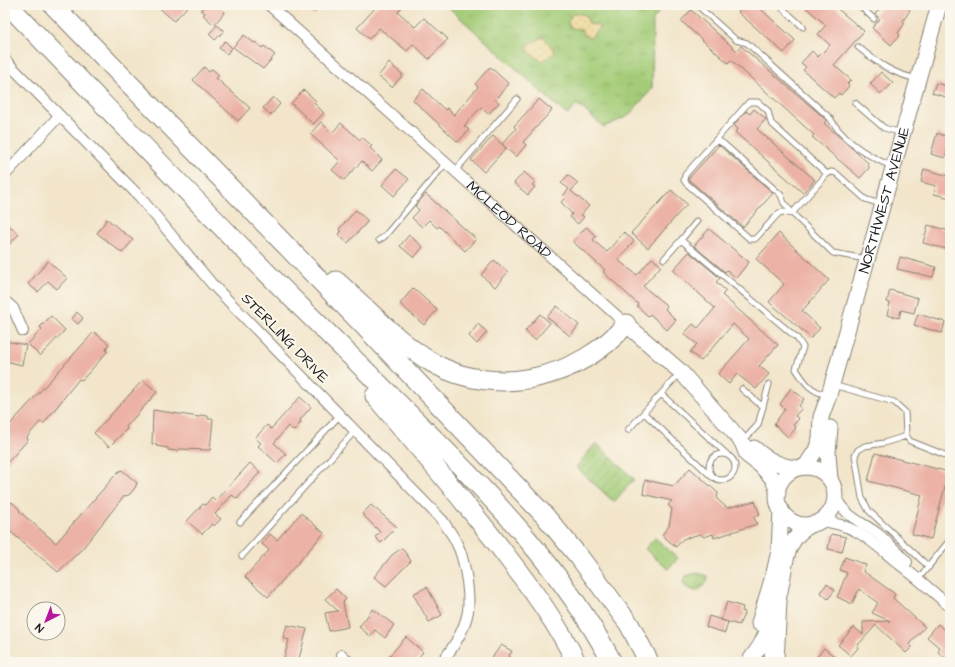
<svg xmlns="http://www.w3.org/2000/svg" width="955" height="667" font-family="'Architects Daughter',sans-serif">
  <style>
    .grass { fill: url(#grass-tufts); stroke: #60744a }
    .sand { fill: url(#sand-dots); stroke: #857b5d }
    .garden { fill: url(#garden-furrows); stroke: #60744a }
    .pitch { fill: #a4cc78; stroke: #60744a }
    .building { fill: #ecb2a6 }
    .lines { fill: none; stroke-linecap: round; stroke-linejoin: round }
    .lane-casing { stroke: #878073; stroke-width: 7 }
    .street-casing { stroke: #878073; stroke-width: 12 }
    .secondary-casing { stroke: #878073; stroke-width: 17 }
    .highway-casing { stroke: #878073; stroke-width: 21 }
    .lane { stroke: #fff; stroke-width: 5 }
    .street { stroke: #fff; stroke-width: 10 }
    .secondary { stroke: #fff; stroke-width: 15 }
    .highway { stroke: #fff; stroke-width: 19 }
    .labels { text-anchor: middle; dominant-baseline: central; stroke-width: 4; stroke-linejoin: round; paint-order: stroke }
    .street-label { font-size: 15px; fill: #1c1c1c; stroke: #fbf7ec }
  </style>
  <defs>
    <pattern id="grass-tufts" width="24" height="20" patternUnits="userSpaceOnUse"><rect width="24" height="20" fill="#a4cc78"/><path d="M3 7l-1-3M5 7V3M7 7l1-3M15 17l-1-3M17 17v-4M19 17l1-3" fill="none" stroke="#8daf67"/></pattern>
    <pattern id="sand-dots" width="8" height="8" patternUnits="userSpaceOnUse"><rect width="8" height="8" fill="#eeda9e"/><path d="M2 2h.1M6 6h.1" fill="none" stroke="#ccba88" stroke-width="1.8" stroke-linecap="round"/></pattern>
    <pattern id="garden-furrows" width="10" height="10" patternUnits="userSpaceOnUse"><rect width="10" height="10" fill="#a4cc78"/><path d="M-1 1l2-2M0 10L10 0M9 11l2-2" fill="none" stroke="#8daf67"/></pattern>
  </defs>
  <rect width="100%" height="100%" fill="#fbf7ec"/>
  <filter id="ink" filterUnits="userSpaceOnUse"><feTurbulence type="fractalNoise" baseFrequency=".025" numOctaves="2"/><feDisplacementMap in="SourceGraphic" scale="8" xChannelSelector="R" yChannelSelector="G"/><feConvolveMatrix kernelMatrix="1 2 1 2 8 2 1 2 1" color-interpolation-filters="sRGB"/></filter>
  <filter id="wash" filterUnits="userSpaceOnUse"><feTurbulence type="fractalNoise" baseFrequency=".012" numOctaves="4" result="noise"/><feDisplacementMap in="SourceGraphic" scale="16" xChannelSelector="R" yChannelSelector="G"/><feGaussianBlur stdDeviation="0.9" result="paint"/><feColorMatrix in="noise" values="0 0 0 0 0 0 0 0 0 0 0 0 0 0 0 0 0 1.4 0 .05"/><feComposite in="paint" operator="in"/></filter>
  <g filter="url(#wash)">
    <rect width="100%" height="100%" fill="#f2e5ca"/>
    <path class="grass" d="M303,5h20l-9,9z
      M446,5h219l-12,14 -1,70 -24,27 -24,11 -27,-23 -10,11z
      M696,573l12,3c-1,8 -6,13 -13,15l-9,-4 -3,-5 3,-6z"/>
    <path class="sand" d="M572,14h11l4,4 2,6 9,1 1,4 -9,9 -5,-2 -5,-7 -10,-1 -2,-6z
      M544,37l11,14 -2,4 -12,6 -13,-10 -1,-5c1,-2 14,-8 17,-9z"/>
    <path class="garden" d="M596,443l38,36 -20,23 -38,-35z"/>
    <path class="pitch" d="M655,538l23,20 -10,11 -23,-20z"/>
    <g id="blocks">
      <path class="building" d="M156,5h33l-15,16z
        M205,5h13l7,7 -11,13 -11,-10 2,-2 -4,-3z
        M378,5h26l-6,7 17,15 9,-9 24,21 -19,20 -16,-15 -6,7 -28,-23 -10,11 -12,-11z
        M744,5h12l39,35 -11,13 -46,-41z
        M803,5h30l31,26 -30,34 17,15 -4,4 2,2 -8,9 -2,-2 -5,5 -31,-28 3,-3 -5,-4 11,-12 6,6 12,-12 -12,-11 8,-9z
        M883,5h21l6,5 -7,11 2,2 -7,10 2,2 -9,10 -19,-17 8,-9 -5,-5z
        M691,10l46,41 4,-5 81,70 4,5 -2,2 44,40 1,5 -9,10 -48,-41 2,-2 -83,-75 -3,3 -47,-42z
        M217,25l7,6 -9,9 -6,-6z
        M244,35l10,8 1,-1 7,6 2,-2 11,9 -12,14 -30,-22z
        M225,41l7,7 -5,6 -8,-6z
        M389,63l14,12 -11,12 -14,-11z
        M204,67l5,5 3,-3 7,6 -3,3 34,30 -12,13 -45,-41z
        M490,67l19,17 -14,15 4,4 -11,11 -7,-7 -17,19 5,4 -11,12 -45,-42 10,-11 22,21 2,-2 7,7 24,-28 -3,-3z
        M881,72l12,11 -12,11 -11,-10z
        M936,83l14,4v11l-18,-5z
        M304,90l12,11 -2,2 10,10 -11,11 -22,-21z
        M273,97l7,7 -9,11 -8,-7z
        M539,99l13,11 -29,32 3,3 -10,12 -14,-13 14,-15 -2,-3z
        M754,109l12,10 -9,10 58,51 -12,13 -68,-61 3,-3 -4,-4 12,-14 4,3z
        M321,122l11,11 9,-10 19,17 2,-3 10,9 -2,2 12,12 -10,11 -10,-10 -18,19 -12,-10 8,-9 -30,-27z
        M937,133l13,5 -5,20 -14,-4z
        M493,136l13,12 -22,24 -13,-12z
        M719,145l54,48 -30,34 -55,-48z
        M396,169l13,10 -15,17 -12,-11z
        M924,169l25,7 1,22 -16,-4 2,-8 -15,-4z
        M524,172l11,10 -3,3 3,2 -7,8 -14,-12z
        M568,175l10,8 -7,8 18,15 -8,9 3,2 -6,7 -8,-7 2,-3 -11,-12 3,-3 -2,-2 7,-8 -8,-6z
        M671,190l16,14 -39,44 -17,-15z
        M426,194l50,45 -11,12 -26,-25 -2,2 -8,-8 -7,7 -10,-9 7,-8 -4,-4z
        M356,210l12,11 -20,22 -10,-8 3,-3 -2,-3z
        M107,219l26,21 -11,13 -25,-20z
        M5,222l14,12 -14,15z
        M928,225l22,6v19l-27,-7z
        M586,227l10,9 -3,4 14,12 17,-20 10,9 -16,19 19,15 15,-17 9,8 -18,20 24,20 -2,3 11,11 -9,10 -17,-16 -2,2 -11,-10 1,-2 -35,-32 2,-2 -32,-28z
        M709,229l40,33 -13,16 -9,-8 -2,2 -31,-26z
        M779,233l50,47 -27,31 18,17 -9,10 -42,-36 15,-18 -28,-25z
        M409,235l14,12 -9,11 -14,-12z
        M689,252l31,26 -4,4 10,9 -4,4 56,50 -19,21 10,8 -13,15 -19,-15 -8,10 -11,-10 31,-35 -16,-15 -32,37 -11,-9 7,-8 -13,-10 9,-10 5,4 17,-20 -42,-38z
        M900,257l36,10 -3,10 -36,-8z
        M494,260l14,12 -13,15 -14,-12z
        M48,261l19,17 -10,11 -9,-8 -10,11 -10,-8z
        M413,288l24,22 -13,15 -24,-21z
        M890,290l28,8 -4,15 -13,-3 -2,8 -12,-3 3,-12 -3,-1z
        M557,306l22,19 -9,11 -23,-19z
        M77,312l6,6 -5,6 -6,-5z
        M540,314l10,9 -15,17 -10,-9z
        M918,314l27,8 -3,11 -28,-8z
        M51,316l14,14 -25,26 -12,-12 14,-15 -2,-2z
        M478,324l9,8 -10,12 -8,-8z
        M94,332l15,12 -3,4 1,4 -24,27 -3,1 -1,-1 -35,44 -4,-1 -13,15 1,3 -23,25v-35z
        M5,341l21,4 -4,20 -17,-4z
        M143,380l14,12 -31,35 1,2 -18,18 -15,-14z
        M791,388l13,11 -5,7 3,2 -7,8 4,3 -6,6 3,3 -8,9 -14,-13 11,-15 -5,-5z
        M300,397l11,10 -11,13 1,2 -7,9 -6,-5 -14,17 12,11 -9,9 -19,-17 3,-3 -6,-5 12,-13 4,4z
        M153,410l46,7 1,-2 8,1v3h5l-3,31 -32,-1v2l-10,-1v-2l-12,-2 1,-2h-5z
        M875,453l74,19 -18,67 -19,-5 10,-39 -54,-14z
        M250,463l10,9 -23,27 -5,-4 -17,19 6,5 -7,7 -2,-2 -10,10 -15,-13 16,-17 2,1 7,-8 3,4z
        M690,468l28,25 -1,6 10,9 28,-7 5,14 -6,2 3,7 -43,14 -1,-4 -9,3 -4,-3 -17,5 -7,8 -14,-12 7,-9 3,-17 -4,-4 4,-4 -29,-7 2,-14 29,6z
        M122,470l15,13 -2,5 -6,7 -5,1 -42,53 -24,23 -53,-45v-16l7,-9 8,8 -1,1 37,32 62,-71z
        M371,505l26,22 -16,16 -6,-6 5,-5 -18,-18z
        M301,513l23,20 -56,64 -23,-20 24,-27 -7,-6 8,-10 7,6z
        M831,534l15,3 -4,15 -14,-3z
        M402,548l9,13 -25,25 -12,-9 18,-22z
        M845,557l21,8 -3,6 32,23 -2,4 32,29 -16,17 3,3 -6,6 -30,-28 -19,21 1,2 -7,8 -13,-11 16,-18 9,8v-13l27,-1 -18,-8 6,-10 -19,-14 -7,15 -15,-7 10,-24 -7,-3z
        M827,584l8,6 -7,9 -8,-7z
        M427,587l15,28 -13,7 -16,-28z
        M336,589l10,10 -3,3 5,25 -19,4 -4,-18 13,-2 -13,-12z
        M727,602l16,5 -1,4 3,1 -6,13 -18,-5z
        M373,609l21,16 -9,13 -10,-8 -5,6 -11,-9z
        M709,616l19,6 -3,11 -19,-6z
        M938,624l12,10v21l-4,4 -8,-7 2,-4 -13,-11z
        M287,625l20,4 -9,33h-15l6,-22 -6,-2z
        M406,637l17,15 -8,10h-31z
        M501,645l11,6 -3,5 8,6h-28z
        M824,648l17,14h-28z"/>
    </g>
  </g>
  <g filter="url(#ink)">
    <use href="#blocks" fill-opacity="0" stroke="#878073" stroke-width="1"/>
    <g class="lines">
      <g class="lane-casing">
        <path id="lane" d="M697,5l39,35 11,3 83,75c13,23 38,38 61,48
          M779,5l24,22
          M859,5l15,14
          M858,47c21,17 33,26 59,32
          M855,103l29,25 18,5
          M713,143l6,-2 5,3 57,51 3,8 9,11
          M455,171l62,-72
          M793,214l-9,-2 -5,1 -24,26h-5l-64,-56 -2,-3 1,-5 64,-73h9l10,9 3,12 56,51
          M379,240l5,-3 62,-74
          M681,240l16,-19
          M664,259l17,-19 116,98 6,9 -7,22c9,14 15,23 32,26
          M866,259l-33,-6 -40,-39 2,-4 32,-36 4,-2 5,1 29,26 15,5
          M833,385l61,17 11,10 1,24 4,5 40,16
          M742,389l21,18
          M661,394l70,64
          M644,413l68,64
          M628,430l52,-57
          M906,436l-22,7 -19,3 -7,4 -3,5 7,43 7,13 60,56
          M743,441l15,-16 11,-41
          M709 467a13 13 0 1 1 26 0a13 13 0 1 1-26 0Z
          M240,522l100,-107
          M242,556l113,-125
          M919,578l31,-38"/>
      </g>
      <g class="street-casing">
        <g id="street">
          <path id="s1" d="M269,5l357,319"/>
          <path d="M5,60l134,136 73,88 231,237c4,7 10,14 13,21 9,16 14,51 12,69 -3,18 -15,37 -26,51"/>
          <path d="M5,175l54,-59"/>
          <path d="M5,301l8,7 10,23"/>
          <path d="M835,495c8,21 26,26 43,39 10,8 20,19 29,28"/>
          <path d="M819,521c42,3 58,27 89,50 15,12 28,23 42,36"/>
          <path d="M342,655l7,7"/>
        </g>
      </g>
      <g class="secondary-casing">
        <g id="secondary">
          <path d="M626,324l55,48 61,70 5,13 13,10 13,14 5,14"/>
          <path d="M830,428l-2,26 2,25"/>
          <path d="M754,448c13,12 26,19 44,20"/>
          <path id="s2" d="M805,467l11,-17 4,-11 1,-22 8,-22 110,-390"/>
          <circle cx="806" cy="496" r="29"/>
          <path d="M759,623l15,-50 5,-22 2,-42"/>
          <path d="M749,662c4,-7 10,-13 13,-20 7,-12 11,-27 15,-40 11,-32 2,-58 34,-78"/>
        </g>
      </g>
      <g class="highway-casing">
        <path id="highway" d="M8,5c98,101 194,204 294,303 39,38 77,76 115,114 74,73 146,148 195,240
          M53,5l311,321 181,190 35,42 49,66 20,38
          M336,281c30,26 63,63 97,82 63,36 148,15 193,-39
          M375,396c45,53 91,106 133,162 25,33 50,66 68,104
          M774,662l3,-61"/>
      </g>
      <use href="#lane" class="lane"/>
      <use href="#street" class="street"/>
      <use href="#secondary" class="secondary"/>
      <use href="#highway" class="highway"/>
    </g>
  </g>
  <g class="labels">
    <g class="street-label">
      <text stroke="none"><textPath href="#s2" startOffset="280">NORTHWEST AVENUE</textPath></text>
      <text stroke="none"><textPath href="#s1" startOffset="322">MCLEOD ROAD</textPath></text>
      <text transform="translate(285 338) rotate(46)">STERLING DRIVE</text>
    </g>
  </g>
  <rect width="955" height="667" fill="none" stroke="#fbf7ec" stroke-width="20"/>
  <g transform="translate(46 621) rotate(222)"><circle r="19" fill="#fbf7ec" stroke="#a29f99"/>
  <path d="M0-3L7 15L0 10L-7 15Z" fill="#b5179e"/>
  <text y="-6" font-size="11" font-weight="bold" text-anchor="middle" fill="#1c1c1c">N</text>
  </g>
</svg>
